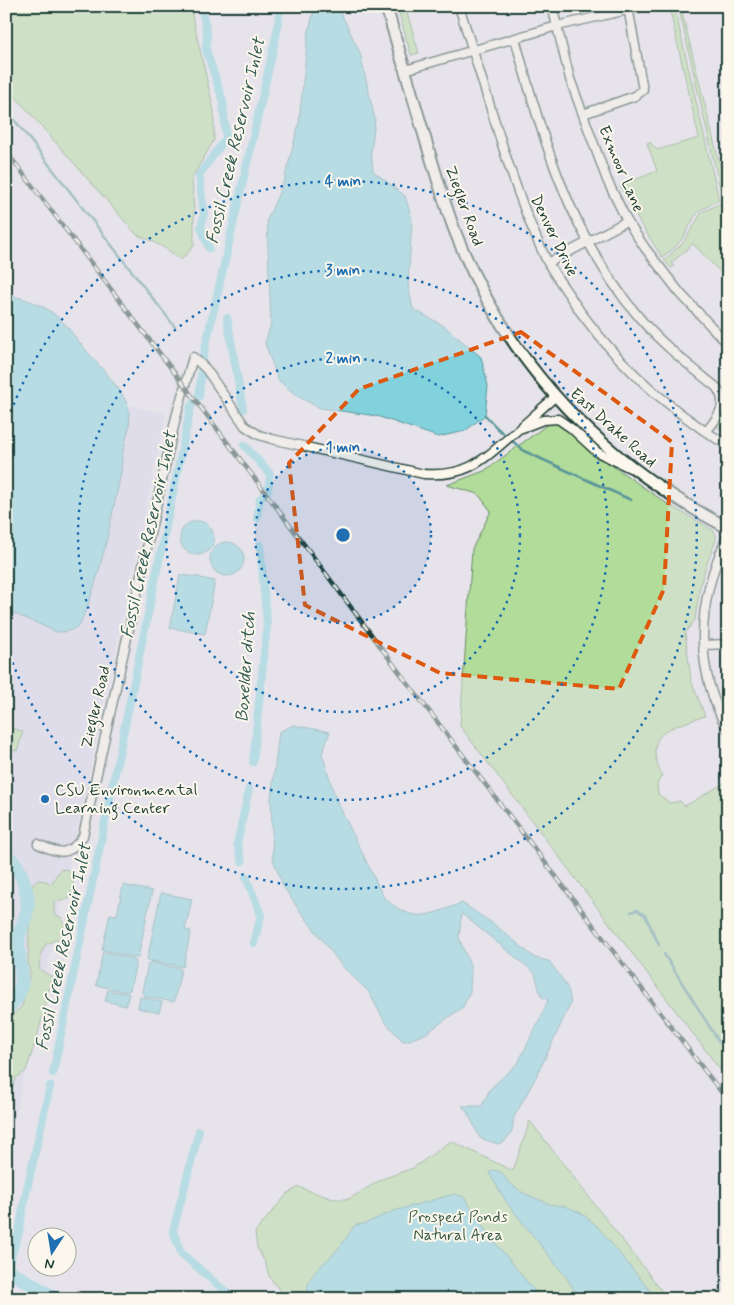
<svg xmlns="http://www.w3.org/2000/svg" width="734" height="1305" font-family="Mynerve,sans-serif">
  <style>
    .built { fill: #d7d5e8 }
    .green { fill: #b1dc9a; stroke: #688c67 }
    .water { fill: #82d2dd; stroke: #5a9699 }
    .lines { fill: none; stroke-linecap: round; stroke-linejoin: round }
    .stream { stroke: #5a9699; stroke-width: 2.5 }
    .canal { stroke: #82d2dd; stroke-width: 8 }
    .river { stroke: #82d2dd; stroke-width: 14 }
    .street-casing { stroke: #1f3d34; stroke-width: 11 }
    .secondary-casing { stroke: #1f3d34; stroke-width: 14 }
    .street { stroke: #fbf7ec; stroke-width: 8 }
    .secondary { stroke: #fbf7ec; stroke-width: 10 }
    .rail-casing { stroke: #1f3d34; stroke-width: 4.5 }
    .rail { stroke: #fbf7ec; stroke-width: 2.5; stroke-dasharray: 8; stroke-linecap: butt }
    .marked { fill: none; stroke: #de580e; stroke-width: 4; stroke-dasharray: 10 6; stroke-linejoin: round }
    .ring { fill: none; stroke: #1f6fb2; stroke-width: 2.5; stroke-dasharray: 2.5 5 }
    .poi-dot { fill: #1f6fb2; stroke: #fbf7ec; stroke-width: 2 }
    .labels { text-anchor: middle; dominant-baseline: central; stroke-width: 4; stroke-linejoin: round; paint-order: stroke }
    .street-label { font-size: 16px; fill: #1f3d34; stroke: #fbf7ec }
    .poi-label { font-size: 16px; fill: #1f3d34; stroke: #fbf7ec; text-anchor: start }
    .park-label { font-size: 16px; fill: #3c5d48; stroke: #fbf7ec }
    .water-label { font-size: 18px; font-style: italic; fill: #335b56; stroke: #fbf7ec }
    .centre { fill: #1f6fb2; stroke: #fbf7ec; stroke-width: 2.5 }
    .ring-label { font-size: 15px; text-anchor: middle; font-weight: bold; fill: #1f6fb2; stroke: #fbf7ec; stroke-width: 4; stroke-linejoin: round; paint-order: stroke }
  </style>
  <rect width="100%" height="100%" fill="#e6e3ea"/>
  <filter id="ink" filterUnits="userSpaceOnUse"><feTurbulence type="fractalNoise" baseFrequency=".02" numOctaves="2"/><feDisplacementMap in="SourceGraphic" scale="10" xChannelSelector="R" yChannelSelector="G"/><feConvolveMatrix kernelMatrix="1 2 1 2 8 2 1 2 1" color-interpolation-filters="sRGB"/></filter>
  <g filter="url(#ink)">
    <path class="built" d="M6,376l160,38 -160,746z"/>
    <path class="green" d="M6,6h184l24,105v29l-22,38 2,32v36l-13,14c-13,-11 -27,-19 -44,-25l-131,-149z
      M397,6h8l14,47 -8,2z
      M681,8l40,162 7,-2v31l-5,2 -44,-192z
      M675,10l44,190 -18,10 -6,6 -12,22 -10,11 -11,8 -24,-37 -18,-34 37,-15 -10,-28 3,-1 7,8 42,-12 -29,-127z
      M719,204l2,1 7,30v45l-35,-36 -22,19 3,3 -3,2 -7,-8 19,-17 19,-31z
      M728,403v30l-13,-8z
      M551,422l10,2 5,3 31,28 72,50 44,25 3,5v5l-10,26 -6,20 -5,34 -10,13 6,47 14,36c-34,12 -64,15 -43,59l-5,9 1,10 12,9 10,-2 5,5 43,-25v299l-268,-354 12,-177 19,-38 -13,-17 -31,-9 37,-14z
      M6,726l17,6 -6,19 -11,-3z
      M66,869l7,6 1,12 -5,12 -15,3v12l7,3 4,9 -4,11 -16,8 -4,9 -2,15 13,8 -14,57 -12,37 -10,7 -7,17 -3,1v-75l16,-15 8,-33 -2,-11 1,-32 3,-19v-26l6,-5 8,1 5,3 9,-14z
      M530,1121l138,178h-374l-14,-8 -11,-15 -4,-14 -8,-14 -2,-16 33,-39 11,-6 34,12h16l33,-20 31,-11 38,-27 62,30z"/>
    <path class="water" d="M315,6h18l6,3 21,44 15,67 -4,32 2,19 32,25 7,23 -4,66 5,24 31,17 37,31 7,29 -3,29 -20,16 -27,6 -61,-21 -57,-8 -23,-12 -19,-16 -13,-37 6,-19 -4,-104 17,-39 15,-58 9,-89z
      M6,295c19,2 42,12 55,25 7,7 13,16 19,23 14,18 42,44 48,64 5,15 -2,30 -5,44 -2,9 -1,18 -3,27 -11,49 -19,100 -40,146 -7,7 -14,8 -23,8l-51,-22z
      M180 538a17 17 0 1 1 34 0a17 17 0 1 1-34 0Z
      M210 559a17 17 0 1 1 34 0a17 17 0 1 1-34 0Z
      M180,575l20,2v1l15,3 -10,53 -35,-6z
      M293,725l37,7 -8,21 13,44 49,101c31,27 44,17 78,5l33,22 40,33 14,3c9,13 24,28 21,44l-34,72 -22,40 -2,14 -7,10 -7,3 -18,-6 -12,-25 -6,-7h20l8,-17 28,-26 25,-50 5,-13 -7,-4 -6,-23 -73,-59 -1,5 -2,19 12,30 -1,23 -7,16 -38,27 -18,7h-4l-18,-19 -17,-31 -25,-24 -46,-60 -14,-21 -10,-27 -2,-60 8,-67z
      M123,885l29,6 -14,67 -36,-8 8,-36 7,1z
      M161,893l31,6 -7,31 6,1 -8,36 -36,-7z
      M103,952l31,7 2,3 -6,28 -3,2 -31,-7z
      M151,962l30,7 -7,33 -30,-6 -2,-4 6,-28z
      M108,990l21,4 -3,12 -21,-5z
      M140,997l22,5 -3,11 -21,-5z
      M494,1170l7,2 7,10 15,11 29,12 13,1 16,7 16,13 60,73h-77l-14,-22 -59,-74 -18,-30z
      M454,1194l10,3 22,34 55,68h-231c-11,-20 16,-35 26,-48 7,-8 13,-17 19,-26l9,-1 30,-13z"/>
    <g class="lines">
      <path class="stream" d="M6,109l169,218
        M485,415l12,13 27,23 107,49
        M631,912l6,-2 8,5 14,30
        M664,954l64,102"/>
      <path class="canal" d="M201,6l6,27 -1,17 17,51 3,37 -27,37 5,38 -3,14 8,21
        M227,318l16,91
        M244,445l26,29 -2,17 -8,8 -3,19
        M253,762l14,-138 -7,-79
        M242,861l-5,-17 12,-55
        M246,877l15,38 -7,28
        M53,1073l138,-667 8,-10 4,-39 74,-325 3,-26
        M199,1131l-26,100 8,22 53,46
        M7,1270l12,-38 6,-34 25,-112"/>
      <path class="river" d="M6,855c4,4 9,7 11,12 7,11 14,35 9,48 -3,11 -8,18 -8,30 1,26 13,44 -12,64
        M6,1269l50,30"/>
      <g class="street-casing">
        <path id="street" d="M459,6c12,39 24,78 36,116 15,48 30,94 52,139 5,10 12,19 18,28 41,65 98,117 163,157
          M552,6l18,73 37,101 20,41 18,27 35,45 41,44 7,6
          M515,38c26,98 56,199 123,278 22,27 51,49 78,71 14,17 1,31 -10,45
          M405,70l152,-44 88,-20
          M583,114l52,-18 8,-6 -15,-83
          M548,263l79,-42
          M522,428l21,-8 15,-1 13,9 26,24 33,16
          M728,535c-31,65 -36,130 0,195
          M703,645l25,-1
          M38,844c21,10 31,13 45,-8l93,-419 17,-60 13,12 39,57 14,9 13,4 152,35c43,3 58,-13 88,-39 15,-13 29,-26 44,-39"/>
      </g>
      <g class="secondary-casing">
        <path id="secondary" d="M386,6c14,47 28,95 42,142 9,29 17,58 28,86 53,133 146,228 272,294"/>
      </g>
      <use href="#street" class="street"/>
      <use href="#secondary" class="secondary"/>
      <g class="rail-casing">
        <path id="rail" d="M6,151l259,341 141,189 322,420"/>
      </g>
      <use href="#rail" class="rail"/>
    </g>
  </g>
  <path d="M0 0H734V1305H0ZM521,332l151,110 -8,147 -45,100 -179,-16 -135,-68 -16,-142 70,-74z" fill="#e6e3ea" fill-opacity=".55" fill-rule="evenodd"/>
  <path class="marked" d="M521,332l151,110 -8,147 -45,100 -179,-16 -135,-68 -16,-142 70,-74z"/>
  <circle cx="343" cy="535" r="88" fill="#1f6fb2" fill-opacity=".12"/>
  <g class="ring">
    <circle cx="343" cy="535" r="88"/>
    <circle cx="343" cy="535" r="177"/>
    <circle cx="343" cy="535" r="265"/>
    <path d="M6 426A354 354 0 1 1 6 644"/>
  </g>
  <circle class="poi-dot" cx="45" cy="799" r="5"/>
  <g class="labels">
    <g class="street-label">
      <text transform="translate(621 169) rotate(67)">Exmoor Lane</text>
      <text transform="translate(464 206) rotate(70)">Ziegler Road</text>
      <text transform="translate(554 236) rotate(64)">Denver Drive</text>
      <text transform="translate(613 428) rotate(42)">East Drake Road</text>
      <text transform="translate(96 707) rotate(-77)">Ziegler Road</text>
    </g>
    <g class="poi-label">
      <text x="55" y="790">CSU Environmental<tspan x="55" dy="18">Learning Center</tspan></text>
    </g>
    <g class="park-label">
      <text x="458" y="1217">Prospect Ponds<tspan x="458" dy="18">Natural Area</tspan></text>
    </g>
    <g class="water-label">
      <text transform="translate(236 141) rotate(-77)">Fossil Creek Reservoir Inlet</text>
      <text transform="translate(149 535) rotate(-78)">Fossil Creek Reservoir Inlet</text>
      <text transform="translate(246 667) rotate(-86)">Boxelder ditch</text>
      <text transform="translate(64 947) rotate(-78)">Fossil Creek Reservoir Inlet</text>
    </g>
  </g>
  <circle cx="343" cy="535" r="8" class="centre"/>
  <g class="ring-label">
    <text x="343" y="186">4 min</text>
    <text x="343" y="275">3 min</text>
    <text x="343" y="363">2 min</text>
    <text x="343" y="452">1 min</text>
  </g>
  <rect width="734" height="1305" fill="none" stroke="#fbf7ec" stroke-width="25"/>
  <rect x="12" y="12" width="709" height="1280" fill="none" stroke="#1f3d34" stroke-width="2" filter="url(#ink)"/>
  <g transform="translate(52 1252) rotate(192)"><circle r="24" fill="#fbf7ec" stroke="#a3ada2"/>
  <path d="M0-4L9 19L0 12L-9 19Z" fill="#1f6fb2"/>
  <text y="-8" font-size="14" font-weight="bold" text-anchor="middle" fill="#1f3d34">N</text>
  </g>
</svg>
